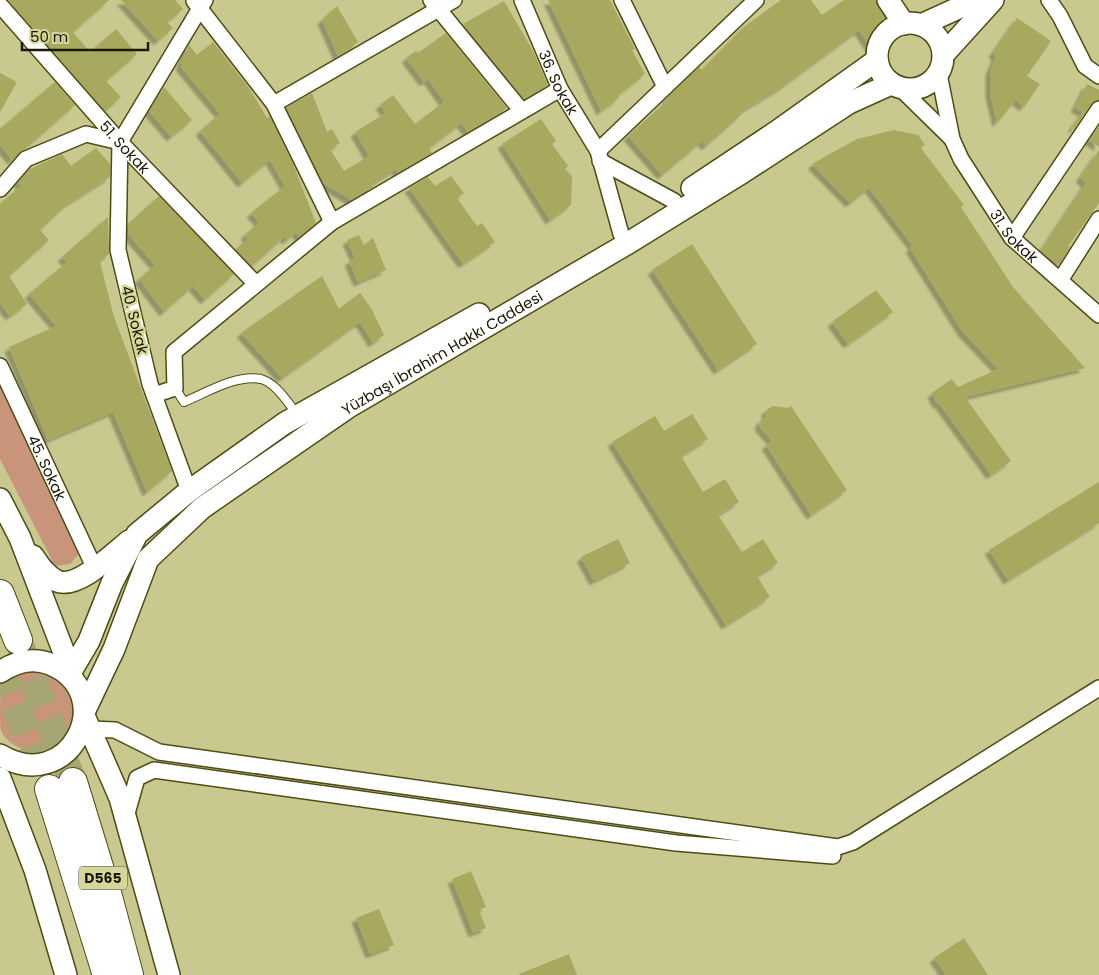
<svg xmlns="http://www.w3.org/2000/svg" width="1099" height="975" font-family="Poppins,sans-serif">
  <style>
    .green { fill: #c9957a }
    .building { fill: #a9a85f; filter: url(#shadow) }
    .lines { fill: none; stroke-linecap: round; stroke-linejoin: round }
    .highway-tunnel { stroke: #a6a673; stroke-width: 28; stroke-dasharray: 28 14; stroke-linecap: butt }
    .lane-casing { stroke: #4e4d14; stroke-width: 10 }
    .street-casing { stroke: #4e4d14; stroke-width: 18 }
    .secondary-casing { stroke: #4e4d14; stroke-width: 24 }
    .highway-casing { stroke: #4e4d14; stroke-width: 30 }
    .lane { stroke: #fff; stroke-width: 8 }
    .street { stroke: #fff; stroke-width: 15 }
    .secondary { stroke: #fff; stroke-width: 21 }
    .highway { stroke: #fff; stroke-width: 28 }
    .labels { text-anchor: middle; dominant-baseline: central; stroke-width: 5; stroke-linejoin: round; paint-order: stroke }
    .shield { fill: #d5d69c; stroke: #515231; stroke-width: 1 }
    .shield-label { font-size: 14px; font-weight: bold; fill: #191903 }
    .street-label { font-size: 15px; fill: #191903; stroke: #d5d69c }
  </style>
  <defs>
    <filter id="shadow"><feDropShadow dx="-4.5" dy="4.5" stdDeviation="1" flood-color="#0004"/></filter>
  </defs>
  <rect width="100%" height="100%" fill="#c9c98f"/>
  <path class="green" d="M0,385l79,169 -9,10 -15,2 -55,-107z
    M40,668l34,22v39c-5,5 -12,15 -19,19 -18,9 -45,1 -54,-17 -1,-6 -1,-16 -1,-23 0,-29 13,-37 40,-40z"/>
  <path class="building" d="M8,0h101l-36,32 17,20 26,-23 21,25 -31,27 15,16 -16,14z
    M121,0h54l8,9 -16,13 6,6 -15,13z
    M548,0h62l25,49 -3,1 13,24 -27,21 1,3 -18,13z
    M781,0h30l11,15 22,-15h32l11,21 -1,5 -16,21 -11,-17 -77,57 -43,26 2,2 -35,31 -4,-5 -40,34 -34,-39 39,-35 -1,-2 33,-32 3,3 42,-43z
    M504,1l29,50 15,34 -24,14 -61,-75z
    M337,6l21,36 -20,14 -16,-36z
    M1017,18l34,23 -24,35 13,8 -16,23 -8,-7 -19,23 -7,-29v-23l6,-15 -3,-3z
    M446,33l61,75 -39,24 -7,-9 -32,25 3,5 -34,20 -2,-4 -25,16 2,2 -22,13 -28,-17 -37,-75 26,-15 15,39 5,-3 8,14 -10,6 14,22 25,-15 -14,-24 31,-19 -6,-8 13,-10 22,29 29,-22 -16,-23 -4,3 -18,-24 10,-7 2,2z
    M213,42l36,46 18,30 3,-2 23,48 23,59 -16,14 -4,-5 -9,8 -3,-3 -32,29 -16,-17 12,-10 -3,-4 14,-13 -8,-9 34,-27 -15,-26 -28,23 -42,-52 20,-17 -39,-47v-4l8,-18 8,10z
    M0,73l17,9 -17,30z
    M55,82l20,23 -63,55 -12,-15v-16z
    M1087,84l12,6v10l-8,4 -17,25 -2,-1 11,-16 -8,-4z
    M164,87l28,33 -21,17 -22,-26z
    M541,119l15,22 -4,3 16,22 -3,3 7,7 -1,29 -21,15 -48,-76z
    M1099,126v21l-10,-7z
    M894,130l24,5 7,10 -4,3 43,57 -3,2 52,80 72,81 -120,29 46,64 -20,14 -52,-72 -2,1 -5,-11 20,-14 6,8 40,-18 -36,-38 -52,-83 3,-2 -44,-58 -19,15 -38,-39 45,-25z
    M96,148l14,16v13l-44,28 -26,25 9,10 -40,36 18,28 -17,12 -10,-13v-99l21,-18 -3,-4 12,-13 32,-15 9,12z
    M1099,150v53l-31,43 2,1 -11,18 -18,-14 45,-68 -6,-5z
    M451,176l13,17 -7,5 20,28 5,-3 13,19 -32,22 -54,-76 19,-11 7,9z
    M159,196l75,78 -29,26 -12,-14 -29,26 -25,-33 16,-14 -27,-31v-10z
    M108,217l1,37 -9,8 14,55 58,154 -25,21 -34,-80 -65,28 -39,-93 47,-21 -27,-32 38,-32 -5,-5z
    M359,235l5,10 9,-7 13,32 -28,12 -9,-21 6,-3 -8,-18z
    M692,244l65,100 -39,26 -66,-100z
    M322,276l17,33 21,-16 11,15 13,27 -11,8 -13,-21 -78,56 -41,-45z
    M876,290l17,22 -45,32 -16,-22z
    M773,406l15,2 3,-2 56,84 -36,25 -45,-70 6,-4 -13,-15 2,-6 5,-3v-7z
    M692,414l16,25 -27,17 22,36 22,-13 14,23 -21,13 24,37 21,-13 15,24 -21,13 13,21 -44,28 -114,-183 43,-26 9,15z
    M1099,482v41l-91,57 -19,-30z
    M618,539l12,24 -36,18 -13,-24z
    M471,871l15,36 -7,3 7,18 -13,5 -21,-54z
    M379,909l15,36 -24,9 -14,-36z
    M964,938l24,37h-42l-12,-17z
    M569,954l8,21h-57l-1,-1z"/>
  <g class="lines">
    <path class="highway-tunnel" d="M18,640l55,142
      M0,667l49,122"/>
    <g class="lane-casing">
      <path id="lane" d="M175,388l9,14c22,-9 52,-28 77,-23 15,4 27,24 36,35"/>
    </g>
    <g class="street-casing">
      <g id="street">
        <path d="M431,0l90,110"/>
        <path id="s1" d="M522,0l38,89 38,62 23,83"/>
        <path d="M622,0l43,87"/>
        <path d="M1049,0l11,16 25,50 14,10"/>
        <path d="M194,1l80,103 58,118"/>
        <path id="s2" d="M0,5l120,137 135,141"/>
        <path id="s3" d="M939,74l13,65 9,20 51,79 87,77"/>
        <path d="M901,89l51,50"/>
        <path d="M274,104l180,-104"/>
        <path d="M598,151l158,-151"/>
        <path d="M600,161l74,40"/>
        <path d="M0,189l26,-30 60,-25 34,8"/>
        <path d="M1012,238l87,-129"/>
        <path d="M1061,279l38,-60"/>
        <path id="s4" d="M0,366l95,203"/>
        <path d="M154,395l21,-7 -1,-36 158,-130 228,-133"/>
        <path d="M189,491l-39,-107 -32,-134 2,-108 85,-142"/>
        <path d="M91,729l24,1 44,22 679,95 15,-5 246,-154"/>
        <path d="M126,817l11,-39 17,-8 522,73 157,13"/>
      </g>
    </g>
    <g class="secondary-casing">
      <g id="secondary">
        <path d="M888,0l16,24"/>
        <circle cx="910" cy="56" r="33"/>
        <path d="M921,25l55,-25"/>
        <path d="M944,54l49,-54"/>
        <path d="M692,188l84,-56 101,-72"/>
        <path d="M0,499l20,39 46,120 3,17"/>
        <path d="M33,556c6,9 13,20 24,25 20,9 57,-28 72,-40"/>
        <path d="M0,672c15,-10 33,-15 50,-8 71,29 20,133 -50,91"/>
        <path d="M69,675l20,-34 23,-58 25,-49 52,-43 96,-68 194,-109"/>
        <path id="s5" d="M85,710l29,-61 34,-90 54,-51 145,-100 278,-163 118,-73 106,-69 42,-19"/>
        <path d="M85,718l35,80 49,177"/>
        <path d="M0,778l35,92 31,105"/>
      </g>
    </g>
    <g class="highway-casing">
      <path id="highway" d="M0,594l18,46
        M73,782l34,111 22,82
        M49,789l58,186"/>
    </g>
    <use href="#lane" class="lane"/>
    <use href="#street" class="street"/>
    <use href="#secondary" class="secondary"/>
    <use href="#highway" class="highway"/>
  </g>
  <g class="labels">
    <rect class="shield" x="79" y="866.5" width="48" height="23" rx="4"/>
    <g class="shield-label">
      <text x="103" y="878">D565</text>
    </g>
    <g class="street-label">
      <text stroke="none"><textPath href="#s1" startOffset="90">36. Sokak</textPath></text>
      <text stroke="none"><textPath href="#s2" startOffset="189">51. Sokak</textPath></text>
      <text stroke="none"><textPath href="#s3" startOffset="182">31. Sokak</textPath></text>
      <text transform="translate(135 320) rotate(76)">40. Sokak</text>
      <text stroke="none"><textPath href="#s5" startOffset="524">Yüzbaşı İbrahim Hakkı Caddesi</textPath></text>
      <text stroke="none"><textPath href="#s4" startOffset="112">45. Sokak</textPath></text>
    </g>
  </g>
  <path d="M22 42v8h126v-8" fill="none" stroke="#191903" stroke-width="2.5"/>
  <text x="30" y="42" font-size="15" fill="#191903" stroke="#d5d69c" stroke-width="4" paint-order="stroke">50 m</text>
</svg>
